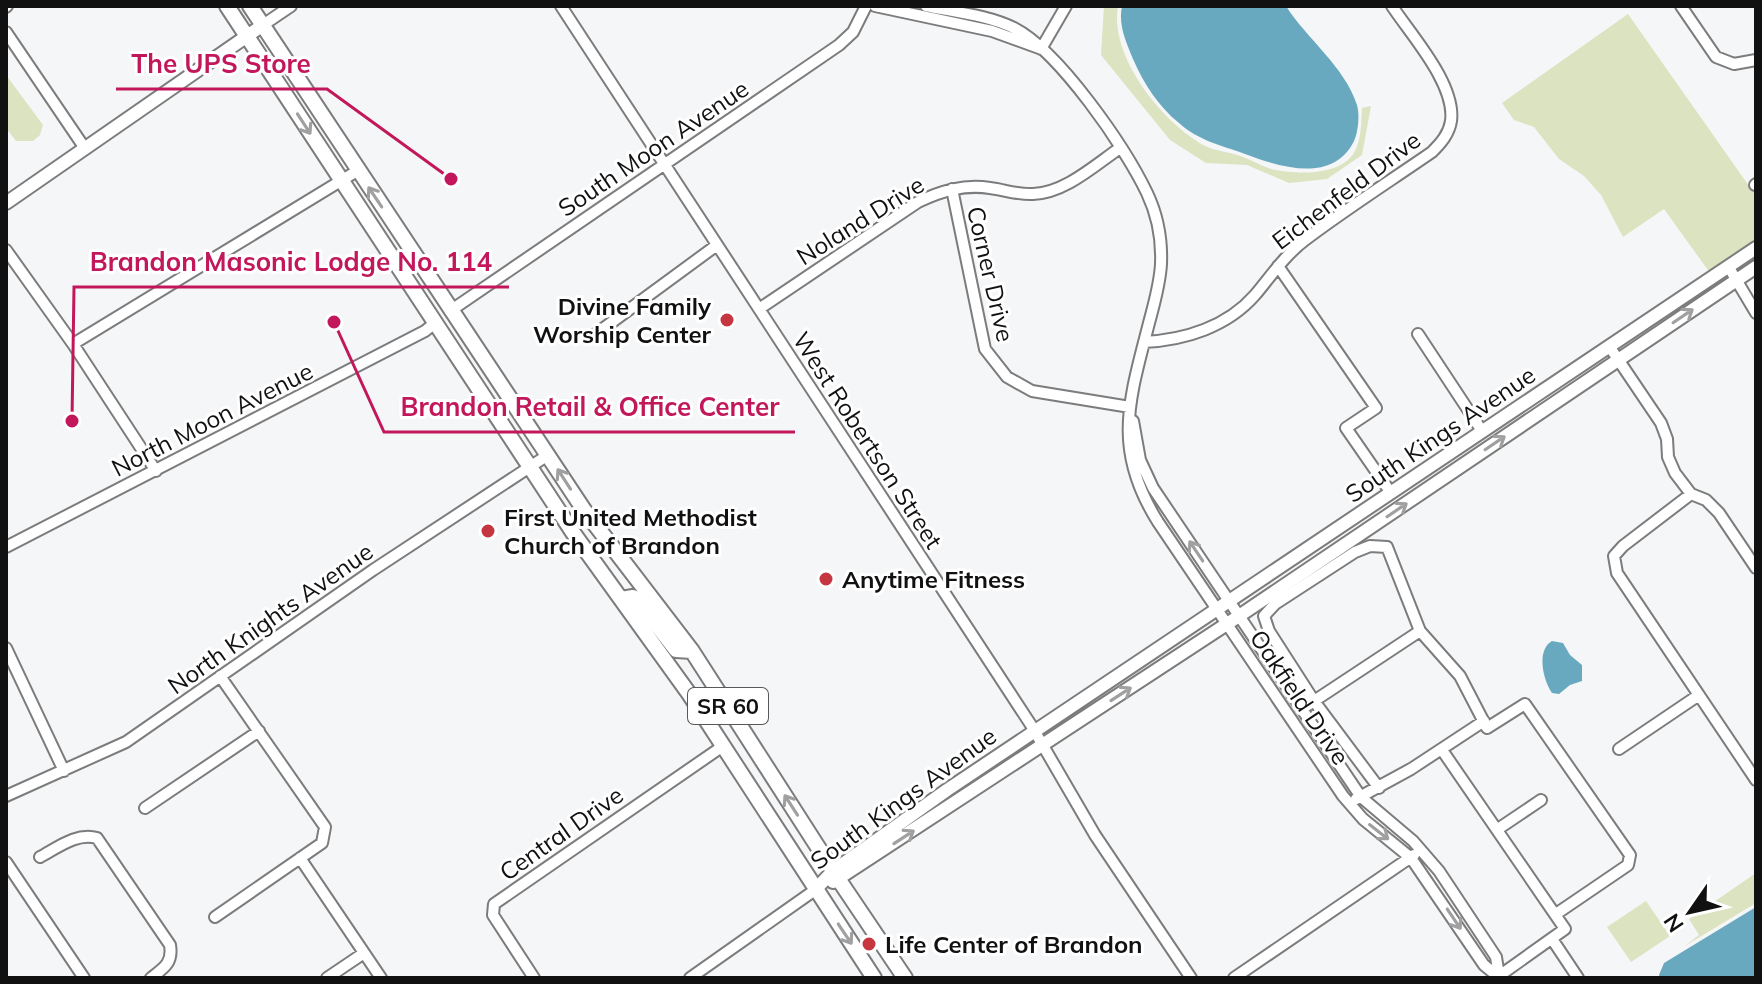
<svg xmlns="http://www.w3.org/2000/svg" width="1762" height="984" font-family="Mulish,sans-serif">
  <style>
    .green { fill: #dce3c1 }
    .water { fill: #69a9c0 }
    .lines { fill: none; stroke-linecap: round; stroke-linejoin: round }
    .minor-casing { stroke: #7c7c7d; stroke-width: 14 }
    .major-casing { stroke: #7c7c7d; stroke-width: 16 }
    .highway-casing { stroke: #7c7c7d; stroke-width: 18 }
    .minor { stroke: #fff; stroke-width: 10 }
    .major { stroke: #fff; stroke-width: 12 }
    .highway { stroke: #fff; stroke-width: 14 }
    .oneway { stroke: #a0a0a0 }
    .poi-dot { fill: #c63640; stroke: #fff; stroke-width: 3 }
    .labels { text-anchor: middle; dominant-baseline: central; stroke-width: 6; stroke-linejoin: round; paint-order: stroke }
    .shield { fill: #fff; stroke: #585858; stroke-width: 2 }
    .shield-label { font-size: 22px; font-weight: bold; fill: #111 }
    .street-label { font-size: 24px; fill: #111; stroke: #fff }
    .poi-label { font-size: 24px; font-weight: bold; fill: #111; stroke: #fff; text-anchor: start }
    .leader { fill: none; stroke: #c2185b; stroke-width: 3 }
    .callout-dot { fill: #c2185b; stroke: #fff; stroke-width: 3 }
    .callout-label { font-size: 26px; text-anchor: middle; font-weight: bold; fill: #c2185b; stroke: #fff; stroke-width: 6; stroke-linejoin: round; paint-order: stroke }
  </style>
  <rect width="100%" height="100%" fill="#f5f6f7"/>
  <path class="green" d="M1104,6h14c-9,50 43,115 85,139 11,6 27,7 40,12 9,3 18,9 28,12 22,5 58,7 77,-9 14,-12 13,-36 14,-52l9,-2 -9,49 -35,24 -38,4 -42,-18 -41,-2 -36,-23 -69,-85z
    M1628,14l128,182v47l-46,30 -46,-64 -41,28 -22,-42 -17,-19 -25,-17 -25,-32 -20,-7 -12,-17z
    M6,75l37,50 -3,10 -7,6h-17l-10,-13z
    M1756,873v30l-71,43 14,-11 -10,-16z
    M1646,901l24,35 -39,26 -24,-35z"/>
  <path class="water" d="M1122,6h164c21,33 59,61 71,99 3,10 1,28 -3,36 -21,43 -74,26 -109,13 -24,-9 -46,-13 -66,-31 -21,-17 -35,-39 -46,-64 -7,-17 -15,-34 -11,-53z
    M1552,641l11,2 7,12 12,10v16l-12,4 -11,9 -7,-1c-9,-13 -16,-43 0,-52z
    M1756,907v71h-96l-1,-3 5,-12z"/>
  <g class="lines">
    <g class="minor-casing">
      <path id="minor" d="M561,6l470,719 64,110 96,143
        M875,6l117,25 47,17
        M926,6c28,6 62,9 88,22 45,23 111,119 133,165 10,21 15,47 14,71 -1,20 -7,40 -12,59 -20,78 -37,126 9,199l185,274 20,23 48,39 73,107 16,13
        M1681,6l35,51 18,7 22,-4
        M6,7l1,-1
        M263,25l28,-19
        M6,32l78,115
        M1041,49l25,-43
        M1755,185l1,-1
        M952,189l33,160 22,28 25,14 98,16
        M6,250l67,94 83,127
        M1278,266l98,142 -30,20 45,65
        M1728,266l28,47
        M759,309l159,-107c23,-11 46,-18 72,-14 15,2 29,7 43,6 32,-1 62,-29 87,-46
        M450,311l389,-266 14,-13 13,-26
        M1418,334l64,97
        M593,336l124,-91
        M1144,342c41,-2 83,-15 111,-47 16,-19 30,-40 50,-55 41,-31 85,-59 127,-88 9,-9 17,-18 19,-31 5,-37 -40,-86 -59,-115
        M73,344l284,-173
        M1609,346l52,77 6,16 1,18 7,16 16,21 15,6 13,13 37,55
        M1133,421l7,39 13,28 208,309 52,44 26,30 57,86 3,19
        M1691,494l-68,52 -9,10 3,17 139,207
        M6,547l419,-216 10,-8
        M6,648l58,123
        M1308,705l112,-74
        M1619,749l80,-54
        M1442,750l123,179 -66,47
        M1379,788l-65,-87 -45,-70 -5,-15 11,-12 80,-52 15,-6 17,1 33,84 40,45 27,52 38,-24 105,151 -2,10 -72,49
        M6,796l120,-54 247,-172 175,-115
        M1356,799l55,-30 73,-48
        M145,808l114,-77
        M1498,829l43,-29
        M40,857c17,-9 37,-25 57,-19l73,107c3,18 -6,23 -19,33
        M300,858l81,120
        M6,862l78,116
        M215,917l107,-74 3,-16 -105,-151
        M1552,939l26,39
        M327,978l37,-25
        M534,978l-41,-63 1,-11 229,-158
        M690,978l125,-88
        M1234,978l180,-123"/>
    </g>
    <g class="major-casing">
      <path id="major" d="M6,203l257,-178
        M833,882l406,-266 517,-349
        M815,890l18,-19 114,-81 809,-542"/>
    </g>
    <g class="highway-casing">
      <path id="highway" d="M227,6l347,528 116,161 184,283
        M250,6l334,504 108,141 147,229 66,98
        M621,599l12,-2 6,5 37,48 16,1"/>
    </g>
    <use href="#minor" class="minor"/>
    <use href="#major" class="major"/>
    <use href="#highway" class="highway"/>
  </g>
  <defs><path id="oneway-shaft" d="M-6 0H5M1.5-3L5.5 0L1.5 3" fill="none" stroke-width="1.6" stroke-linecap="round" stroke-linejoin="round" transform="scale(2)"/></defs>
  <g class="oneway">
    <use href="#oneway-shaft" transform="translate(304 124) rotate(57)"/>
    <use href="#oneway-shaft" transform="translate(375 197) rotate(-124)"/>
    <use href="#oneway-shaft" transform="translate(1683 316) rotate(-34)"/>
    <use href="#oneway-shaft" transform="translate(1495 443) rotate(-34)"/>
    <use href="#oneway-shaft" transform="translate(564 479) rotate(-123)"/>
    <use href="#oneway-shaft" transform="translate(1397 510) rotate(-34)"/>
    <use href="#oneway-shaft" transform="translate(1196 551) rotate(-124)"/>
    <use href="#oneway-shaft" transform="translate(1121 694) rotate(-33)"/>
    <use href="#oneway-shaft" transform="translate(791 805) rotate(-123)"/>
    <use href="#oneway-shaft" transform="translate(1379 832) rotate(38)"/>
    <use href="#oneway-shaft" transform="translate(904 837) rotate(-33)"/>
    <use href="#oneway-shaft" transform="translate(1454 919) rotate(56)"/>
    <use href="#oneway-shaft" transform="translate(845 934) rotate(56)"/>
  </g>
  <g class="poi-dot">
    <circle cx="727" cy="320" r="8"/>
    <circle cx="488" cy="531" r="8"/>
    <circle cx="826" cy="579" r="8"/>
    <circle cx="869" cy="944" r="8"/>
  </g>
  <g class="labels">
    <rect class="shield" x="688" y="688" width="80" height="36" rx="6"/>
    <g class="shield-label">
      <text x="728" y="706">SR 60</text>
    </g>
    <g class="street-label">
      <text transform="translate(653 148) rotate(-34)">South Moon Avenue</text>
      <text transform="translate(1346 190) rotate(-37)">Eichenfeld Drive</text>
      <text transform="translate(860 220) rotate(-32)">Noland Drive</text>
      <text transform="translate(991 274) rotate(77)">Corner Drive</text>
      <text transform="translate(212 419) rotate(-27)">North Moon Avenue</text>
      <text transform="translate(1440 434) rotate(-34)">South Kings Avenue</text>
      <text transform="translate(868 440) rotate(57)">West Robertson Street</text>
      <text transform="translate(270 618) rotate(-35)">North Knights Avenue</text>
      <text transform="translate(1300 697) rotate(56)">Oakfield Drive</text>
      <text transform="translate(903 798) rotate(-36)">South Kings Avenue</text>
      <text transform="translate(561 833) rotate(-35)">Central Drive</text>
    </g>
    <g class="poi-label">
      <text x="711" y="306" text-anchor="end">Divine Family<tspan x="711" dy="28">Worship Center</tspan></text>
      <text x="504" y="517">First United Methodist<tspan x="504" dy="28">Church of Brandon</tspan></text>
      <text x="842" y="579">Anytime Fitness</text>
      <text x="885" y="944">Life Center of Brandon</text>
    </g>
  </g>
  <path class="leader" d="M451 179L327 89H116M72 421L74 287H509M334 322L384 432H795"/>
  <g class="callout-dot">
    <circle cx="451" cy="179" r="8"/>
    <circle cx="72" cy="421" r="8"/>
    <circle cx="334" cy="322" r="8"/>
  </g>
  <g class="callout-label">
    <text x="221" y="73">The UPS Store</text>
    <text x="291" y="271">Brandon Masonic Lodge No. 114</text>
    <text x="590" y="416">Brandon Retail &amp; Office Center</text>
  </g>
  <rect width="1762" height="984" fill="none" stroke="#111111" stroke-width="16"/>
  <g transform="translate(1690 912) rotate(236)" stroke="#ffffff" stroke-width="6" paint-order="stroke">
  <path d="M0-6L14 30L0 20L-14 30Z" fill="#111111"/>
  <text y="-12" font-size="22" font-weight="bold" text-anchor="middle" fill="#111111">N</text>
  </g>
</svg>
